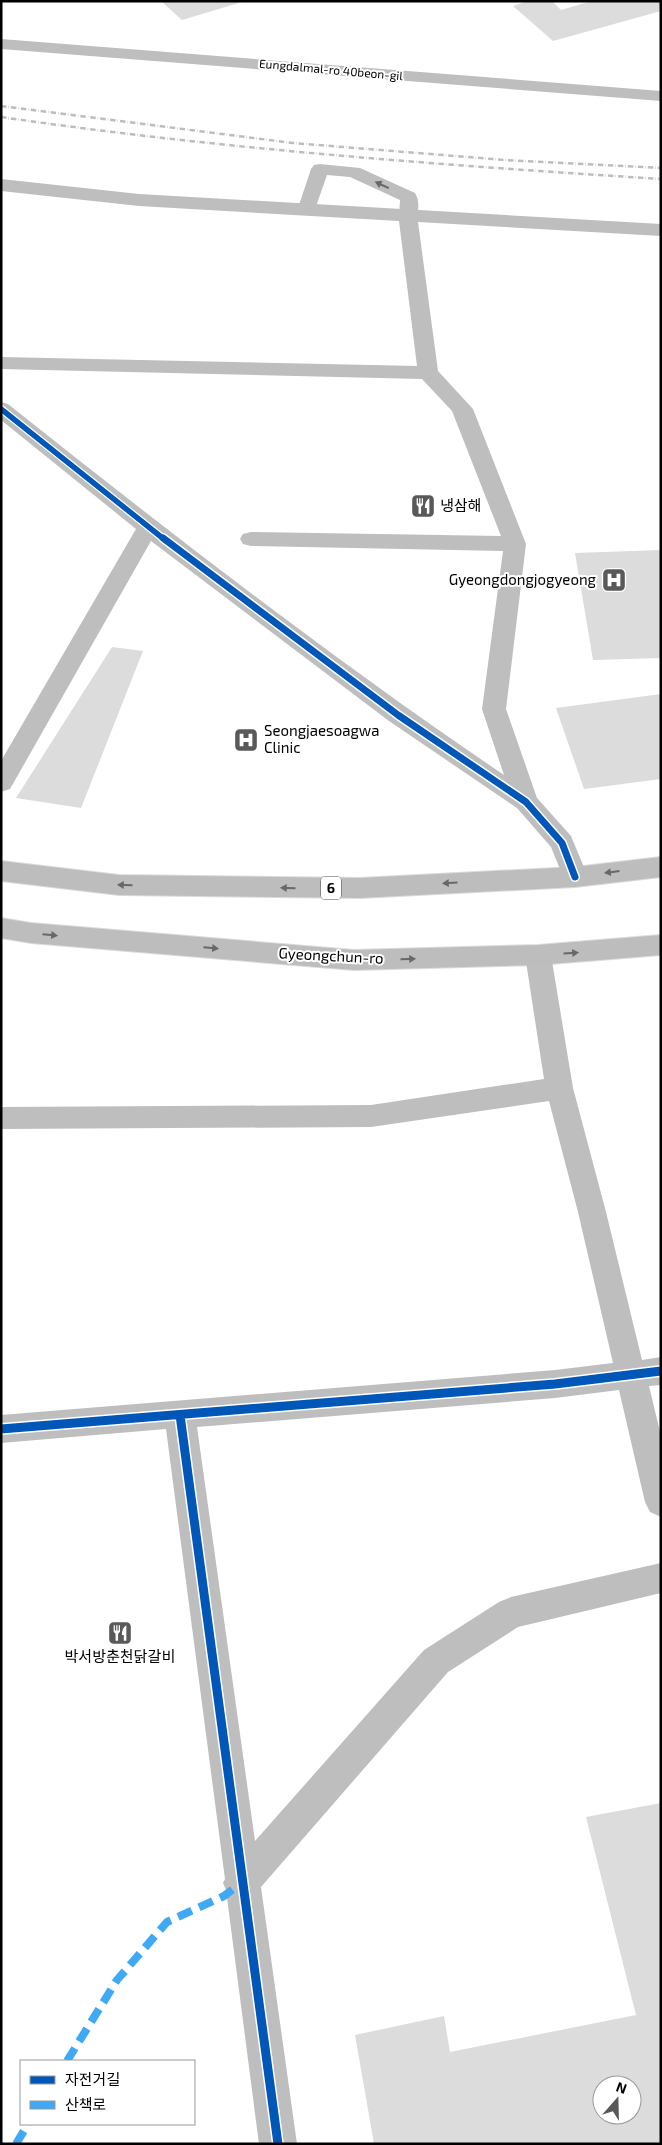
<svg xmlns="http://www.w3.org/2000/svg" width="662" height="2145" viewBox="0 0 662 2145" font-family="'Exo 2','Noto Sans KR',sans-serif">
<style>
.building{fill:#dcdcdc;fill-rule:evenodd}
.lines{fill:none;stroke-linecap:round;stroke-linejoin:round}
.primary-casing{stroke:#dbdbdb;stroke-width:2}
.lane{fill:#bebebe;fill-rule:evenodd}
.street{fill:#bebebe;fill-rule:evenodd}
.primary{fill:#bdbdbd;fill-rule:evenodd}
.rail{stroke:#bdbdbd;stroke-width:2.5;stroke-dasharray:5.5 2 0.5 2;stroke-linecap:butt}
.quiet{stroke:#3fa9f5;stroke-width:8;stroke-dasharray:15 8;stroke-linecap:butt}
.cycleway-far2-casing{stroke:#fff;stroke-width:8}
.cycleway-far1-casing{stroke:#fff;stroke-width:10}
.cycleway-casing{stroke:#fff;stroke-width:12}
.cycleway-far2{stroke:#0057b8;stroke-width:5.5}
.cycleway-far1{stroke:#0057b8;stroke-width:7}
.cycleway{stroke:#0057b8;stroke-width:9}
.oneway{fill:#686868}
.labels{text-anchor:middle;stroke-width:4;stroke-linejoin:round;paint-order:stroke}
.far-street-label{font-size:12px;fill:#000;stroke:#fff}
.shield{fill:#fff;stroke:#4c4c4c;stroke-width:1}
.shield-label{font-size:14px;font-weight:bold;fill:#000}
.poi-label{font-size:15px;fill:#000;stroke:#fff;text-anchor:start}
.street-label{font-size:15px;fill:#000;stroke:#fff}
</style>
<rect width="100%" height="100%" fill="#fff"/>
<path class="building" d="M 161,1 L 242,1 L 242,2 L 182,20 Z
M 528,1 L 552,1 L 561,10 L 592,1 L 661,1 L 661,11 L 553,41 L 513,6 Z
M 661,550 L 661,658 L 593,660 L 575,553 Z
M 112,647 L 143,651 L 81,808 L 16,798 Z
M 661,694 L 661,779 L 584,789 L 556,708 Z
M 661,1803 L 661,2144 L 374,2144 L 355,2035 L 444,2016 L 450,2052 L 636,2015 L 586,1817 ZM 602,2085 L 632,2085 L 632,2115 L 602,2115 Z"/>
<g class="lines">
<defs>
<path id="primary" d="M 661,857 L 661,877 L 575,887 L 360,898 L 119,895 L 1,881 L 1,861 L 119,875 L 360,878 L 575,867 Z
M 1,918 L 31,923 L 354,950 L 538,945 L 661,935 L 661,955 L 538,965 L 354,970 L 31,943 L 1,938 Z"/>
</defs>
<use href="#primary" class="primary-casing"/>
<path class="lane" d="M 320,164 L 360,168 L 415,193 C 420,200 419,214 415,221 L 401,221 L 399,217 L 400,200 L 350,177 L 327,175 L 313,215 L 299,215 L 297,211 L 311,169 L 314,165 Z"/>
<path class="street" d="M 1,39 L 661,91 L 661,101 L 1,49 Z
M 1,179 L 139,194 L 661,224 L 661,236 L 418,222 L 438,371 L 473,409 L 526,544 L 506,709 L 537,798 L 571,836 L 588,877 L 584,884 L 575,887 L 566,884 L 551,847 L 517,808 L 389,721 L 151,541 L 10,789 L 1,792 L 1,761 L 136,529 L 1,420 L 1,402 L 8,404 C 170,533 333,659 504,775 L 482,709 L 503,551 L 251,546 L 243,544 L 240,539 L 243,534 L 251,532 L 501,536 L 452,411 L 422,379 L 1,369 L 1,357 L 417,366 L 399,221 L 139,206 L 1,191 Z
M 538,945 L 547,948 L 551,955 L 573,1088 L 606,1212 L 642,1360 L 661,1357 L 661,1385 L 649,1386 L 661,1436 L 661,1517 L 650,1512 L 645,1502 L 619,1390 L 555,1398 L 197,1427 L 255,1841 L 424,1650 L 499,1602 L 511,1597 L 661,1563 L 661,1593 L 518,1627 L 448,1672 L 261,1887 L 297,2144 L 259,2144 L 226,1890 L 223,1883 L 225,1879 L 166,1429 L 1,1443 L 1,1415 L 555,1370 L 613,1363 L 578,1212 L 549,1101 L 371,1127 L 1,1129 L 1,1107 L 371,1105 L 544,1079 L 525,955 L 529,948 Z"/>
<use href="#primary" class="primary"/>
<path class="rail" d="M 1,106 L 293,143 L 505,160 L 661,168
M 1,117 C 220,149 440,165 661,179"/>
<path class="quiet" d="M 67,2061 L 117,1980 L 167,1922 L 224,1896 L 241,1883
M 16,2144 L 28,2124"/>
<defs>
<path id="cycleway-far2" d="M 1,409 L 165,540"/>
<path id="cycleway-far1" d="M 163,538 L 398,715 L 526,802 L 562,843 L 575,877"/>
<path id="cycleway" d="M 180,1415 L 278,2144
M 1,1429 L 555,1384 L 661,1371"/>
</defs>
<use href="#cycleway-far2" class="cycleway-far2-casing"/>
<use href="#cycleway-far1" class="cycleway-far1-casing"/>
<use href="#cycleway" class="cycleway-casing"/>
<use href="#cycleway-far2" class="cycleway-far2"/>
<use href="#cycleway-far1" class="cycleway-far1"/>
<use href="#cycleway" class="cycleway"/>
</g>
<defs><path id="oneway-solid" d="M-6-.8H1V-3.2L6.5 0L1 3.2V.8H-6Z" transform="scale(1.25)"/></defs>
<g class="oneway">
<use href="#oneway-solid" transform="translate(382 185) rotate(-155)"/>
<use href="#oneway-solid" transform="translate(612 872) rotate(173)"/>
<use href="#oneway-solid" transform="translate(450 883) rotate(177)"/>
<use href="#oneway-solid" transform="translate(125 885) rotate(-178)"/>
<use href="#oneway-solid" transform="translate(288 888) rotate(-179)"/>
<use href="#oneway-solid" transform="translate(50 935) rotate(5)"/>
<use href="#oneway-solid" transform="translate(211 948) rotate(5)"/>
<use href="#oneway-solid" transform="translate(571 953) rotate(-4)"/>
<use href="#oneway-solid" transform="translate(408 959) rotate(-2)"/>
</g>
<defs>
<symbol id="restaurant-square" viewBox="-11 -11 22 22"><rect x="-9" y="-9" width="18" height="18" rx="4" fill="#595959" stroke="#fff"/><path d="M-5-6h1v4h1v-4h1v4h1v-4h1v5L-1.5 .5V6h-2V.5L-5-1ZM5-6V6H3V1.5H1.5Q1.5-4 5-6Z" fill="#fff"/></symbol>
<symbol id="hospital-square" viewBox="-11 -11 22 22"><rect x="-9" y="-9" width="18" height="18" rx="4" fill="#595959" stroke="#fff"/><path d="M-5-5h3v3.5h4V-5h3V5h-3V1.5h-4V5h-3Z" fill="#fff"/></symbol>
</defs>
<g fill-rule="evenodd">
<use href="#restaurant-square" x="409" y="492" width="28" height="28"/>
<use href="#hospital-square" x="600" y="566" width="28" height="28"/>
<use href="#hospital-square" x="232" y="726" width="28" height="28"/>
<use href="#restaurant-square" x="106" y="1619" width="28" height="28"/>
</g>
<g class="labels">
<g class="far-street-label">
<text transform="translate(331 70) rotate(5)" y="4">Eungdalmal-ro 40beon-gil</text>
</g>
<rect class="shield" x="321" y="876.5" width="20" height="23" rx="4"/>
<g class="shield-label">
<text x="331" y="893">6</text>
</g>
<g class="poi-label">
<text x="440" y="511">냉삼해</text>
<text x="596" y="585" text-anchor="end">Gyeongdongjogyeong</text>
<text x="264" y="736">Seongjaesoagwa<tspan x="264" dy="17">Clinic</tspan></text>
<text x="120" y="1662" text-anchor="middle">박서방춘천닭갈비</text>
</g>
<g class="street-label">
<text transform="translate(331 956) rotate(3)" y="5">Gyeongchun-ro</text>
</g>
</g>
<rect width="662" height="2145" fill="none" stroke="#000000" stroke-width="5"/>
<rect x="20" y="2060" width="175" height="65" fill="#ffffff" stroke="#999999"/>
<rect x="30" y="2076" width="25" height="8" fill="#0057b8" stroke="#999999"/>
<text x="65" y="2085" font-size="15" fill="#000000">자전거길</text>
<rect x="30" y="2101" width="25" height="8" fill="#3fa9f5" stroke="#999999"/>
<text x="65" y="2110" font-size="15" fill="#000000">산책로</text>
<g transform="translate(617 2100) rotate(20)"><circle r="24" fill="#ffffff" stroke="#999999"/>
<path d="M0-4L9 19L0 12L-9 19Z" fill="#595959"/>
<text y="-8" font-size="14" font-weight="bold" text-anchor="middle" fill="#000000">N</text>
</g>
</svg>
